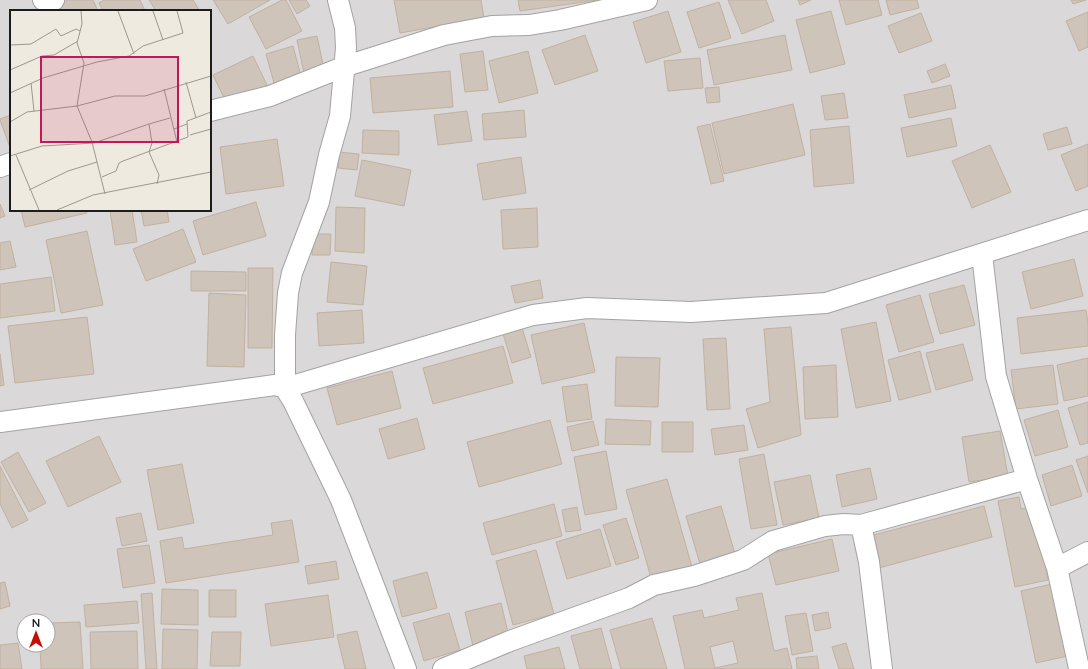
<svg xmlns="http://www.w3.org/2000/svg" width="1088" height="669" viewBox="0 0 1088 669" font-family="Lato,sans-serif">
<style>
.residential{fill:#dad8d8;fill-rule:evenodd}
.building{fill:#cec4b9;stroke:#c1b1a1;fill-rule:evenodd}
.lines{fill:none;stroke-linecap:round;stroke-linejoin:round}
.minor-casing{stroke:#a3a3a3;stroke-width:22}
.minor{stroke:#fff;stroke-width:20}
.inset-road{fill:none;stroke:#9a9892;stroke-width:1}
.view{fill:#c2185b;fill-opacity:0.15;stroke:#c2185b;stroke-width:2}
.inset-edge{fill:none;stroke:#1c1c1c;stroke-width:2}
</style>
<rect width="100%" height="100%" fill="#eeeae0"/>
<path class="residential" d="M 0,0 L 1088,0 L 1088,669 L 0,669 ZM 11,11 L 210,11 L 210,210 L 11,210 ZM 24,621 L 48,621 L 48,645 L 24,645 Z"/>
<path class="building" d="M 68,0 L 93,0 L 98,11 L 57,11 L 55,6 Z
M 104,0 L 140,0 L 145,11 L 103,11 L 99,3 Z
M 149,0 L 193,0 L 200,11 L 156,11 Z
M 213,0 L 270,0 L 228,24 Z
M 282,0 L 286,0 L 302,31 L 266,49 L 249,17 Z
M 289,0 L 306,0 L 310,6 L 297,14 Z
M 394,0 L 481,0 L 484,18 L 400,33 Z
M 518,0 L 598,0 L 520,11 Z
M 728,0 L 766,0 L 774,21 L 742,34 Z
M 798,0 L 811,0 L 800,5 Z
M 839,0 L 878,0 L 882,15 L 846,25 Z
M 886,0 L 917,0 L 919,8 L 890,15 Z
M 1071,0 L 1086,0 L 1073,4 Z
M 719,2 L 731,38 L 699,48 L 687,12 Z
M 668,11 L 681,52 L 646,63 L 633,22 Z
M 831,11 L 845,64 L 810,73 L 796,20 Z
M 1088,12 L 1088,47 L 1079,51 L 1066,21 Z
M 921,13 L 932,41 L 899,53 L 888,26 Z
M 585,35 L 598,71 L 555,85 L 542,50 Z
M 785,35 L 792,70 L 714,85 L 707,50 Z
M 317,36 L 325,74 L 305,78 L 297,40 Z
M 293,46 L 301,76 L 274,83 L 266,54 Z
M 483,51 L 488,90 L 465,92 L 460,54 Z
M 528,51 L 538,93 L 499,103 L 489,61 Z
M 253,56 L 267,85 L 227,104 L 213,75 Z
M 700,58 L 703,88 L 668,91 L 664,61 Z
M 945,64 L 950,76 L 932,83 L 927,71 Z
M 450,71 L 453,107 L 373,113 L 370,78 Z
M 951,85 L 956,108 L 909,118 L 904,95 Z
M 719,87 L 720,102 L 707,103 L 705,88 Z
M 844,93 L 848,118 L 825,120 L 821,96 Z
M 793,104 L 805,155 L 724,174 L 712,123 Z
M 524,110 L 526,137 L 484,140 L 482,114 Z
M 467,111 L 472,141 L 438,145 L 434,115 Z
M 11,115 L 11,150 L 0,120 L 0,119 Z
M 951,118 L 957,146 L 907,157 L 901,128 Z
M 710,124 L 724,181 L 711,184 L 697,127 Z
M 849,126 L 854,183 L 814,187 L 810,130 Z
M 1067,127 L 1072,144 L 1048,150 L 1043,134 Z
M 363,130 L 399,131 L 399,155 L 362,153 Z
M 277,139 L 284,186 L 226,194 L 220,147 Z
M 1088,144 L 1088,186 L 1076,191 L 1061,155 Z
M 990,145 L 1011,192 L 972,208 L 952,161 Z
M 339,152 L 359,154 L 357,170 L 338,168 Z
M 521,157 L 526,193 L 483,200 L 477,164 Z
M 362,160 L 411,170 L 404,206 L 355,196 Z
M 256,202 L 266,236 L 203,255 L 193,221 Z
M 0,204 L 5,216 L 0,218 Z
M 336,207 L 365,208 L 364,253 L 335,251 Z
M 537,208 L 538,247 L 503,249 L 501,210 Z
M 21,210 L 86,210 L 87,213 L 25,227 Z
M 110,210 L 132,210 L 137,242 L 115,245 Z
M 141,210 L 167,210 L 169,222 L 144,226 Z
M 183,229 L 196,262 L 146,281 L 133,249 Z
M 87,231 L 103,305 L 61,313 L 46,240 Z
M 313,234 L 331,234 L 330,255 L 312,255 Z
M 10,241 L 16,267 L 0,270 L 0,243 Z
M 1074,259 L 1083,296 L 1031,309 L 1022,272 Z
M 331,262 L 367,266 L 363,305 L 327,302 Z
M 248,268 L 273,268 L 272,348 L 248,348 Z
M 191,271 L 246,272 L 246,291 L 191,291 Z
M 51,277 L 55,311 L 0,318 L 0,284 Z
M 540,280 L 543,298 L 515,303 L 511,286 Z
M 964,285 L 975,325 L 940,334 L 929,294 Z
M 209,293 L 246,295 L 244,367 L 207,366 Z
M 920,295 L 934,342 L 899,352 L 886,305 Z
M 362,310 L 364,343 L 319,346 L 317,313 Z
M 1086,310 L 1088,323 L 1088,346 L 1021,354 L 1017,318 Z
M 87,317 L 94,374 L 15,383 L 8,326 Z
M 876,322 L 891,401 L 856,408 L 841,329 Z
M 584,323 L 595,372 L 542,384 L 531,335 Z
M 791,327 L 801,435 L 758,448 L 746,409 L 770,402 L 764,329 Z
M 522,328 L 531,357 L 512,363 L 503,334 Z
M 726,338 L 730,409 L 707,410 L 703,339 Z
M 963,344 L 973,380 L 936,390 L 926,353 Z
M 503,346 L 513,383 L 433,404 L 423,368 Z
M 920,351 L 931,392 L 899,400 L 888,360 Z
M 0,354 L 4,385 L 0,386 Z
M 616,357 L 660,358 L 658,407 L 615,406 Z
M 1088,358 L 1088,396 L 1064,401 L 1057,365 Z
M 836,365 L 838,417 L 805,419 L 803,367 Z
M 1053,365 L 1058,404 L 1016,409 L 1011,370 Z
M 392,371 L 401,408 L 337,425 L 327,388 Z
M 587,384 L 592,419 L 567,422 L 562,387 Z
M 1088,402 L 1088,443 L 1080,445 L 1068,408 Z
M 1058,410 L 1068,447 L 1035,456 L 1024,420 Z
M 417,418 L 425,449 L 388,459 L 379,429 Z
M 606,419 L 651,421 L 650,445 L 605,444 Z
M 550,420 L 562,464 L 479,487 L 467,442 Z
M 593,421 L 599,445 L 572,451 L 567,427 Z
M 662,422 L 693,422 L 693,452 L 662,452 Z
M 744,425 L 748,450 L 715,455 L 711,429 Z
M 1000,431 L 1008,476 L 969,482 L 962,437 Z
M 99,436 L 121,482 L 68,507 L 46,461 Z
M 606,451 L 617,509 L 585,515 L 574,457 Z
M 18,452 L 46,503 L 29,512 L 1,462 Z
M 764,454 L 777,525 L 751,529 L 739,459 Z
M 1088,456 L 1088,493 L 1076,460 Z
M 182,464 L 194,523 L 158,530 L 147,470 Z
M 1072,465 L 1082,496 L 1051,506 L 1042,475 Z
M 0,466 L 28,520 L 12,528 L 0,504 Z
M 870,468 L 877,499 L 842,507 L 836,475 Z
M 810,475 L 819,518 L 783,525 L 774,482 Z
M 667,479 L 692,567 L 651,578 L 626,490 Z
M 1019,497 L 1021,509 L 1034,506 L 1048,580 L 1015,587 L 998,501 Z
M 554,504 L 562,536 L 492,555 L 483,523 Z
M 721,506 L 735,554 L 700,564 L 686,516 Z
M 984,506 L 992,537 L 879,568 L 870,536 Z
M 577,507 L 581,530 L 566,532 L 562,510 Z
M 141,513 L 147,541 L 122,546 L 116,518 Z
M 626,518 L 639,558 L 616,565 L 603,525 Z
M 292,520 L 299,562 L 166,583 L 160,541 L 182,537 L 184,549 L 273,535 L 271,523 Z
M 600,529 L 611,566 L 567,579 L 556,542 Z
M 832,539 L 839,571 L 776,585 L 768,554 Z
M 149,545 L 155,583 L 123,588 L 117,549 Z
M 536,550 L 554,614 L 513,625 L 496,561 Z
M 336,561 L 339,579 L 308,584 L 305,566 Z
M 427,572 L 437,608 L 402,617 L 393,581 Z
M 5,582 L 10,606 L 0,609 L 0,583 Z
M 1052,584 L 1068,656 L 1036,663 L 1021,591 Z
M 162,589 L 198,590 L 198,625 L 161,624 Z
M 209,590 L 236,590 L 236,617 L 209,617 Z
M 152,593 L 157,669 L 146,669 L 141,594 Z
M 762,593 L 774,651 L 787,648 L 792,669 L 685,669 L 673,616 L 702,610 L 704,618 L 739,610 L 736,598 ZM 733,641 L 738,663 L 715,668 L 710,647 Z
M 328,595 L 334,637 L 271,646 L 265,604 Z
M 137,601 L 139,623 L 86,627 L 84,605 Z
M 501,603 L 509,637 L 473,646 L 465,612 Z
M 828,612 L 831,628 L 815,631 L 812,615 Z
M 449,613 L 460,650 L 424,661 L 413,623 Z
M 806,613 L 813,651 L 792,655 L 785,616 Z
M 652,618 L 667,669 L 621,669 L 610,630 Z
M 80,622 L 83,669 L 41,669 L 40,645 L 48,645 L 48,623 Z
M 601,628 L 612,669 L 580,669 L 571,636 Z
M 163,629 L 198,630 L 197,669 L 162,669 Z
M 137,631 L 138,669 L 91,669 L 90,632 Z
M 357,631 L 366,669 L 345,669 L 337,635 Z
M 212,632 L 241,632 L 240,666 L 210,666 Z
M 18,643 L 22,669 L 0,669 L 0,645 Z
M 846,643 L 854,669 L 839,669 L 832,647 Z
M 559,647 L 565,669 L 527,669 L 524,656 Z
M 817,656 L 819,669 L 797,669 L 796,658 Z"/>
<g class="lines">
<defs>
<path id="minor" d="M 43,0 L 50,2 L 54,0
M 338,0 L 345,28 L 346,48 L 340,116 L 329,155 L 319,202 L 292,273 L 288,293 L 285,335 L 285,388 L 293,401 L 341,500 L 406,669
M 210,111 L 270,96 L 343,67 L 444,35 L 492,26 L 529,25 L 560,20 L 647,0
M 0,167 L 11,163
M 982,254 L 996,376 L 1027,479 L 1057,568 L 1079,668
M 0,422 L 275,385 L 285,388 L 533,315 L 587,308 L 691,312 L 826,303 L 1088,220
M 861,525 L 1027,479
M 1057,568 L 1088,552
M 443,669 L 510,641 L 629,598 L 654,585 L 694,576 L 743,560 L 773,541 L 825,526 L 844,524 L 861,525 L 869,562 L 882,669"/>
</defs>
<use href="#minor" class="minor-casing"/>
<use href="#minor" class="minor"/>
</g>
<g transform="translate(10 10)">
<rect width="201" height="201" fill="#eeeae0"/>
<path class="inset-road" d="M 71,1 L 72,14 L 67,33 L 74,53 L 67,96 L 82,132 L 95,184M 108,1 L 124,44M 143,1 L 153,30M 0,35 L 21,34 L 46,19 L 51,26 L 66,19 L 70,21M 0,60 L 32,46 L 44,45 L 68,31M 176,72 L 186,108M 21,73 L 24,101M 154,79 L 167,132M 0,83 L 33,68 L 87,52 L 119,46 L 133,36 L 173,23 L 167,1M 0,112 L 17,102 L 67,96 L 105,86 L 135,86 L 201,66M 139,114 L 160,108M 164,119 L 177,114M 180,125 L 201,119M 6,145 L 29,200M 0,146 L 32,136 L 84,133 L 139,114 L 142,133 L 139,142 L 149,165 L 147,174M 92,167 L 106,161 L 109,153 L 113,151 L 178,127 L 177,111 L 201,102M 19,180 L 58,161 L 87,152M 47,200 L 83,185 L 201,162"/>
<path class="view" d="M 31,47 L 168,47 L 168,132 L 31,132 Z"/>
<rect width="201" height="201" class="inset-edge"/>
</g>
<g transform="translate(36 633)"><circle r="19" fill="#ffffff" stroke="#a4a4a4"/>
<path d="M0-3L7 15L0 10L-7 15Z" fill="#c70e00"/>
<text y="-6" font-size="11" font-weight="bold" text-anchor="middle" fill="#1c1c1c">N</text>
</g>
</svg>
